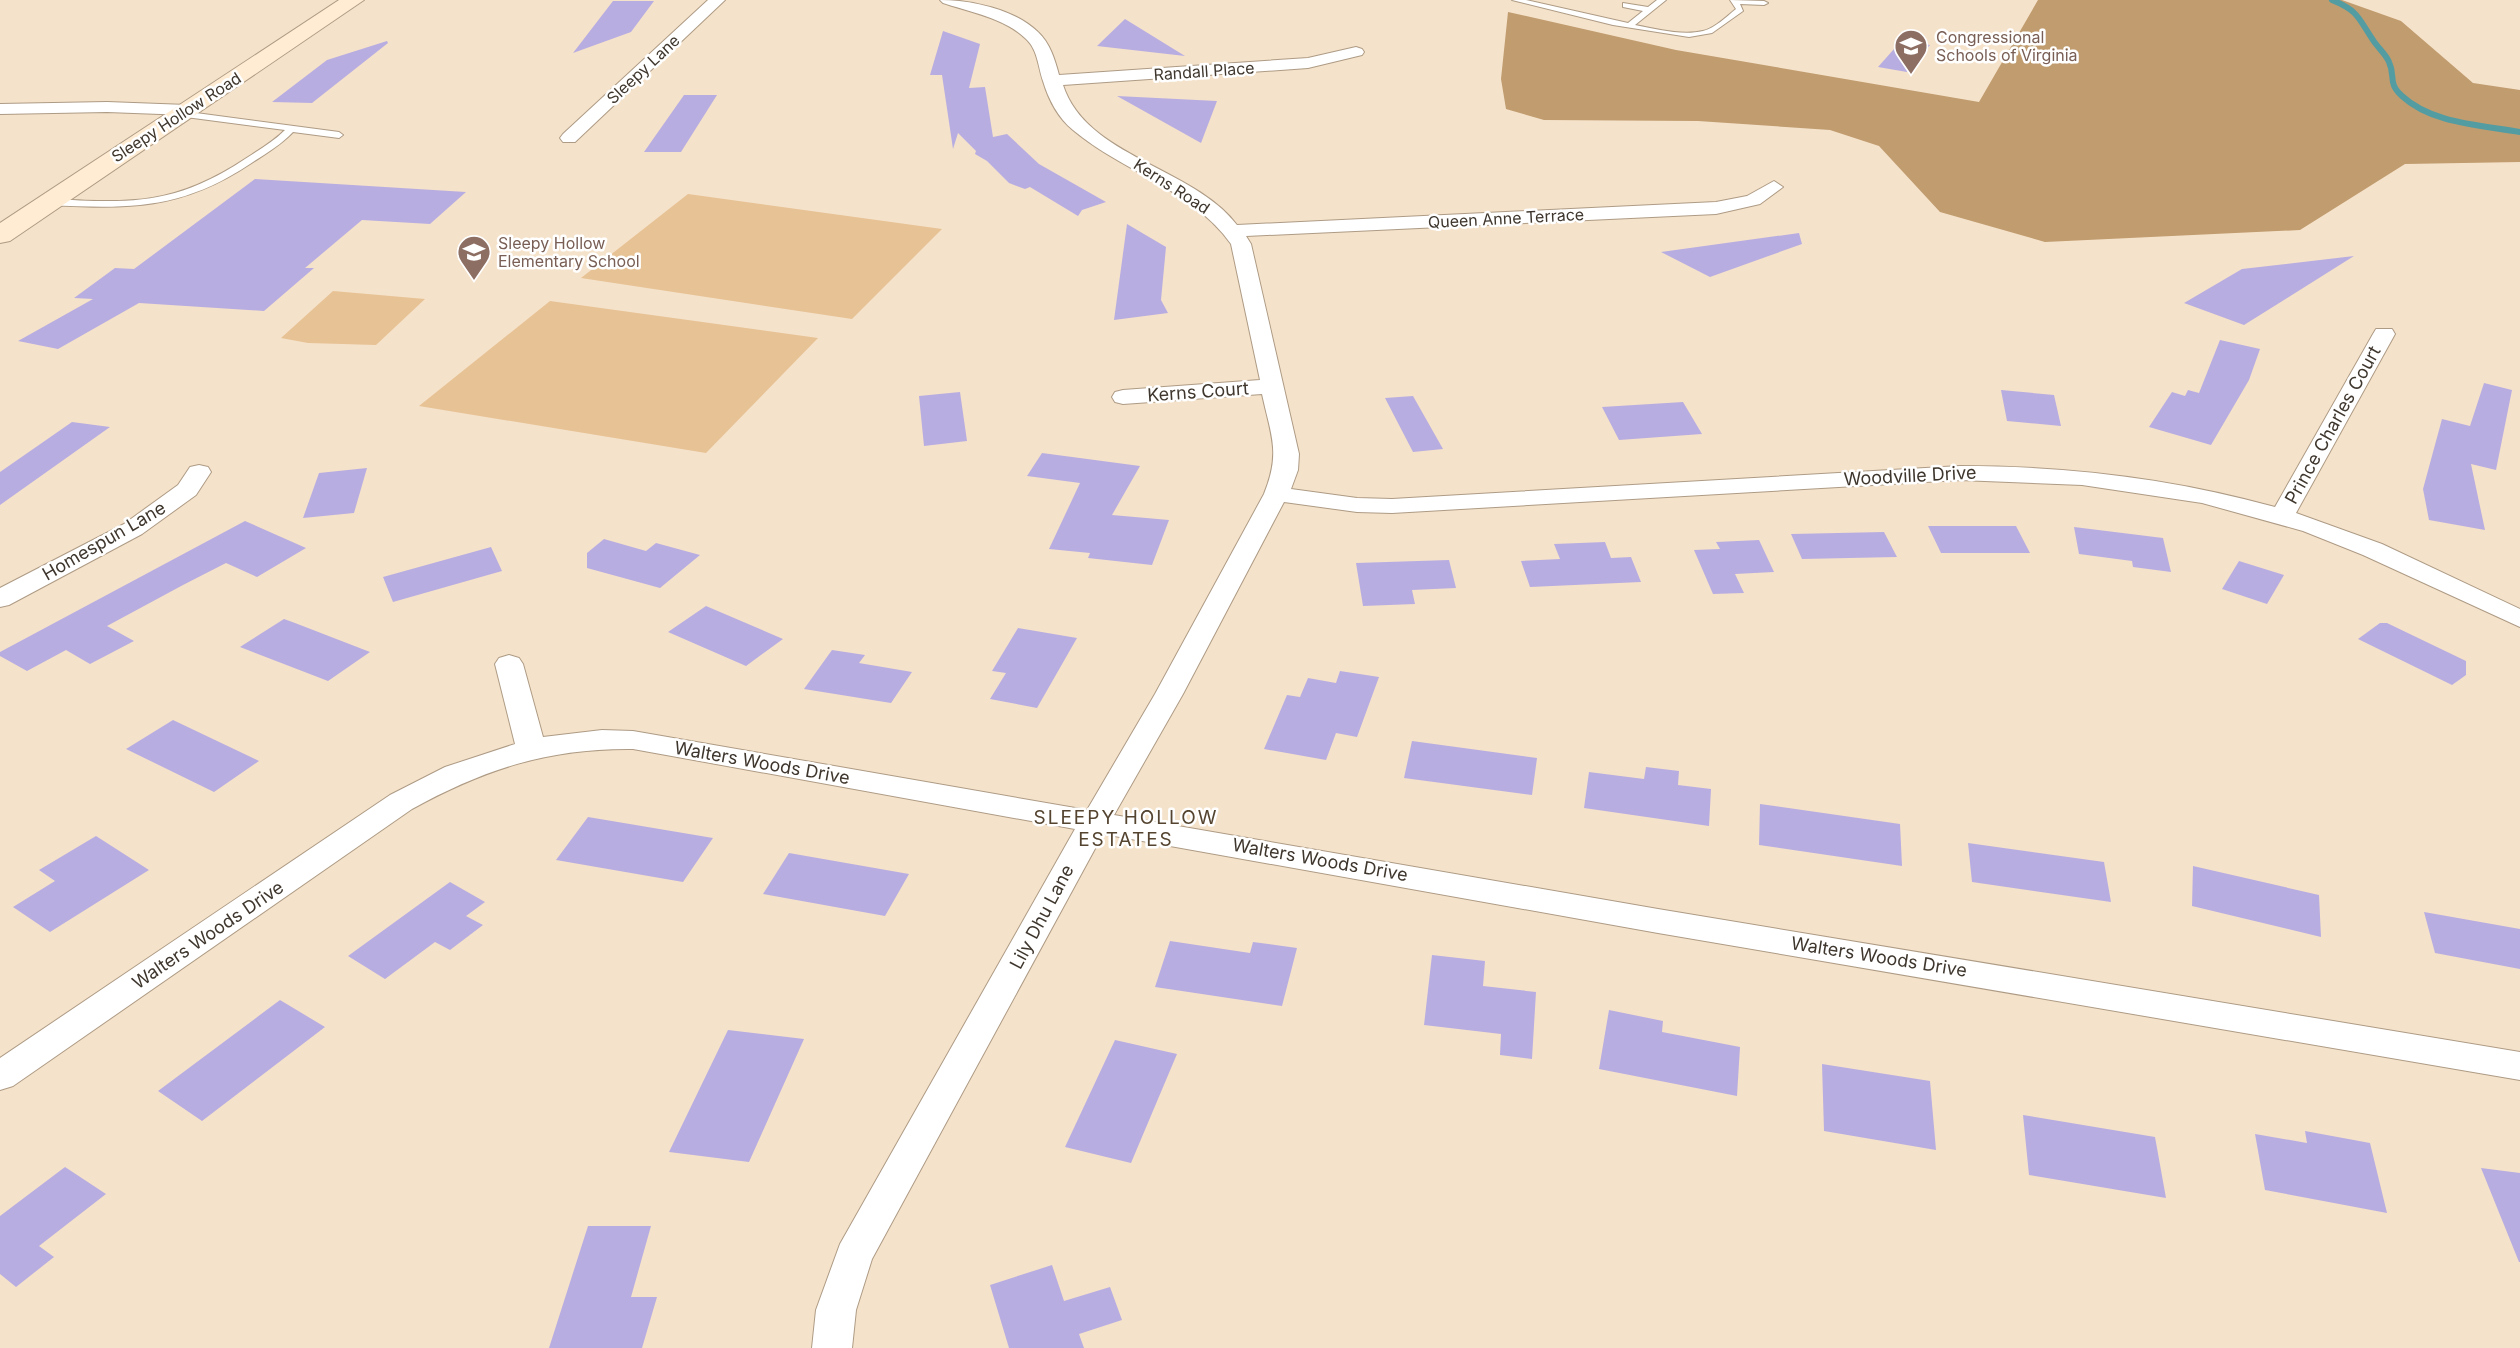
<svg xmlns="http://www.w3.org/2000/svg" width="2520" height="1348" viewBox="0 0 2520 1348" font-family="Inter,sans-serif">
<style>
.green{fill:#e7c295}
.forest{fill:#c09c6f}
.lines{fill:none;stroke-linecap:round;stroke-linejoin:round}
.stream{stroke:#539ca1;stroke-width:6}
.building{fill:#b8ade1}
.lane-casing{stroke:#ae9b85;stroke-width:2}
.street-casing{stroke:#ae9b85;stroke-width:2}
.secondary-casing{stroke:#ae9b85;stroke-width:2}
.lane{fill:#fff;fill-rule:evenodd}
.street{fill:#fff;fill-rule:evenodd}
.secondary{fill:#ffecd3;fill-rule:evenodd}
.labels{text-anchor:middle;stroke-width:5;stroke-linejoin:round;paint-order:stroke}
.far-education-label{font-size:16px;fill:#785e54;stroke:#fff;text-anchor:start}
.far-street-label{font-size:16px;fill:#3f372e;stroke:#fff}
.street-label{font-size:18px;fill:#3f372e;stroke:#fff}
.neighbourhood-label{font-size:19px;letter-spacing:2px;fill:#544430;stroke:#fff}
</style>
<rect width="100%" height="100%" fill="#f5e2ca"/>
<path class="green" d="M 688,194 L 942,229 L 852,319 L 581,278 Z
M 333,291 L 425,299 L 376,345 L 308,343 L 281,338 Z
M 550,301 L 818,338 L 706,453 L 419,406 Z"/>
<path class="forest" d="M 2038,0 L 2342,0 L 2401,21 L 2473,83 L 2520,90 L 2520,162 L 2405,164 L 2300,230 L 2045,242 L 1940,212 L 1879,146 L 1830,130 L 1698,121 L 1544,120 L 1506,109 L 1501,79 L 1508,12 L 1676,50 L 1979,102 Z"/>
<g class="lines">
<path class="stream" d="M 2332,0 C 2359,11 2358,18 2373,40 C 2378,48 2386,54 2389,62 C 2396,77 2387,82 2402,96 C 2432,124 2482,125 2520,132"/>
</g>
<path class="building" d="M 613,1 L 654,1 L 631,32 L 573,53 Z
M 1125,19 L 1185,56 L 1097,46 Z
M 943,31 L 980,44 L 969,88 L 985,87 L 993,137 L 1007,134 L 1039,164 L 1106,202 L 1082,210 L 1078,216 L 1030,187 L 1025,189 L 1009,183 L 987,161 L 975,154 L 976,151 L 958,133 L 953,149 L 942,75 L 930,75 Z
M 1902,40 L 1930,45 L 1907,72 L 1878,67 Z
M 387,41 L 388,43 L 312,103 L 272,102 L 327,60 Z
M 684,95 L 717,95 L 681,152 L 644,152 Z
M 1117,96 L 1217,101 L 1201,143 Z
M 255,179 L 466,192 L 430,224 L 362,220 L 305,268 L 314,268 L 264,311 L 139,303 L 58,349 L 18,341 L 93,299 L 74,298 L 115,268 L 134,269 Z
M 1127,224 L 1166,247 L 1161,300 L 1168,313 L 1114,320 Z
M 1799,233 L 1802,244 L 1710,277 L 1661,252 Z
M 2354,256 L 2244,325 L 2184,303 L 2242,269 Z
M 2220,340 L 2260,349 L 2249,380 L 2211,445 L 2149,427 L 2172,392 L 2185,396 L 2188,390 L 2199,393 Z
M 2484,383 L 2512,390 L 2496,470 L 2471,464 L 2485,530 L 2429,520 L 2423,489 L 2442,419 L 2470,426 Z
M 2001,390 L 2054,395 L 2061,426 L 2007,421 Z
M 960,392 L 967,441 L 924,446 L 919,396 Z
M 1413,396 L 1443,449 L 1413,452 L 1385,398 Z
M 1683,402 L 1702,434 L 1619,440 L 1602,407 Z
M 72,422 L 110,427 L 0,505 L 0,472 Z
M 1042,453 L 1140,466 L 1112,515 L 1169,520 L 1152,565 L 1088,558 L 1090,553 L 1049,549 L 1080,483 L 1027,476 Z
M 367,468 L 354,513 L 303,518 L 319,473 Z
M 245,521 L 306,548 L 257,577 L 226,563 L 183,585 L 107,626 L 134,641 L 90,664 L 66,650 L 27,671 L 0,656 L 0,652 Z
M 1928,526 L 2016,526 L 2030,553 L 1941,553 Z
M 2074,527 L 2163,538 L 2171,572 L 2133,567 L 2132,561 L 2079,554 Z
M 1884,532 L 1897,557 L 1802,559 L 1791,534 Z
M 604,539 L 646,551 L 656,543 L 700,555 L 660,588 L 587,568 L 587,553 Z
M 1759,540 L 1774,572 L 1735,574 L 1744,593 L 1713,594 L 1694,550 L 1720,549 L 1716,542 Z
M 1605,542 L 1611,558 L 1631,557 L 1641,582 L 1530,587 L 1521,561 L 1560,559 L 1554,544 Z
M 491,547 L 502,571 L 393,602 L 383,577 Z
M 1449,560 L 1456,588 L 1412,590 L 1415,604 L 1363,606 L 1356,563 Z
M 2239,561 L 2284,575 L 2267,604 L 2222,589 Z
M 706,606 L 783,639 L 746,666 L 668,632 Z
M 284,619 L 295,623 L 370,652 L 328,681 L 240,647 Z
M 2380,623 L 2387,623 L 2466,661 L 2466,675 L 2452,685 L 2358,639 Z
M 1018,628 L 1077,638 L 1037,708 L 990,699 L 1006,673 L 992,671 Z
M 832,650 L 865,655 L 859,663 L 912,672 L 891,703 L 804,689 Z
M 1340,671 L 1379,677 L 1357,737 L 1336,733 L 1326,760 L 1264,749 L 1287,695 L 1300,697 L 1308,678 L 1336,683 Z
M 173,720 L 259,761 L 214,792 L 126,749 Z
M 1412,741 L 1537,758 L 1532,795 L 1404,778 Z
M 1646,767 L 1679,771 L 1678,785 L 1711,789 L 1709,826 L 1584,808 L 1589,772 L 1644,779 Z
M 1760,804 L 1900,824 L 1902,866 L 1759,845 Z
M 588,817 L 713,838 L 683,882 L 556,860 Z
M 96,836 L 149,870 L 50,932 L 13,907 L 55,881 L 39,870 Z
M 1968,843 L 2104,862 L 2111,902 L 1972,882 Z
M 789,853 L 909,874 L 885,916 L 763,894 Z
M 2193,866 L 2319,895 L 2321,937 L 2192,906 Z
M 450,882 L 485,902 L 466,916 L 483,925 L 450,950 L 435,942 L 385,979 L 348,956 Z
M 2424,912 L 2520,929 L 2520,969 L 2435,953 Z
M 1170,941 L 1250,953 L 1253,942 L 1297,948 L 1282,1006 L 1155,987 Z
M 1432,955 L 1485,961 L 1483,986 L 1536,992 L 1532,1059 L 1500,1055 L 1501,1034 L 1424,1025 Z
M 280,1000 L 325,1027 L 202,1121 L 158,1091 Z
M 1609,1010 L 1663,1021 L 1662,1032 L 1740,1047 L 1737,1096 L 1599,1069 Z
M 728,1030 L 804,1039 L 749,1162 L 669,1152 Z
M 1115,1040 L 1177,1054 L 1131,1163 L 1065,1147 Z
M 1822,1064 L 1930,1081 L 1936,1150 L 1824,1131 Z
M 2023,1115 L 2155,1137 L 2166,1198 L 2029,1175 Z
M 2305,1131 L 2370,1143 L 2387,1213 L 2265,1190 L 2255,1134 L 2307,1143 Z
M 65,1167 L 106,1194 L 39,1246 L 54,1257 L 16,1287 L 0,1274 L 0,1216 Z
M 2481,1168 L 2520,1173 L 2520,1262 L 2519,1262 Z
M 588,1226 L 651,1226 L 631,1297 L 657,1297 L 642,1348 L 549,1348 Z
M 1052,1265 L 1064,1301 L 1110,1287 L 1122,1320 L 1079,1334 L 1084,1348 L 1009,1348 L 990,1285 Z"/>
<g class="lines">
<defs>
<path id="lane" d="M 1512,0 L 1526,0 L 1628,23 L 1643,11 L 1623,7 L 1623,3 L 1648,7 L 1657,0 L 1666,0 L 1635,25 C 1656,29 1682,36 1703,31 C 1715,28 1726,17 1736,9 L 1730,0 L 1764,1 L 1768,3 L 1764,5 L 1740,4 L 1743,11 L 1712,33 L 1689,37 L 1613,25 Z
M 181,111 L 339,132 L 343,135 L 339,138 L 293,132 C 281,145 265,154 250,164 C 181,210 129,209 49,205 L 44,202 L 49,199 C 131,203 174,206 245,159 C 259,150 273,142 285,130 L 178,116 L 177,114 Z"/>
<path id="street" d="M 708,0 L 725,0 L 575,142 L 563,142 L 560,138 L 563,134 Z
M 940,0 C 972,0 1014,9 1038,32 C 1050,43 1055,60 1059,75 L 1308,58 L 1356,47 L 1362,49 L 1364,52 L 1362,55 L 1308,68 L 1063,85 C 1086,157 1193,167 1237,225 L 1716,202 L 1747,196 L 1774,181 L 1783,187 L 1760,204 L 1716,214 L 1246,236 L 1251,244 L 1299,454 L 1298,470 L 1291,489 L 1357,498 L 1392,499 L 1960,466 C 2067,466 2171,478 2275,507 L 2373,334 L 2376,329 L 2392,329 L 2395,334 L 2296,513 L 2382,544 L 2520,609 L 2520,627 L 2363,555 L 2303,531 L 2202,503 L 2082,485 L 1960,480 L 1392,513 L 1357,512 L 1284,502 L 1183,694 L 1114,815 L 1658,909 L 2520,1052 L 2520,1080 L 1658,933 L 1103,834 L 872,1259 L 856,1310 L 852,1348 L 812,1348 L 816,1310 L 840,1244 L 1075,829 L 633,749 C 549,748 485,769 412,809 L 13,1086 L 0,1090 L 0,1058 L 390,795 L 445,767 L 515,744 L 495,664 L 499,658 L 509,655 L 519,658 L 523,664 L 543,737 L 602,730 L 633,731 L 1087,810 L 1155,694 L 1264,494 C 1281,452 1271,436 1262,394 L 1123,404 L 1115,402 L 1112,397 L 1115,392 L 1123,390 L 1260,380 L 1231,244 C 1192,189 1123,172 1073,130 C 1058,118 1048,98 1043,81 C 1038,67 1038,49 1025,38 C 1004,18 970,12 943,3 Z
M 107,102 L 187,105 L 196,110 L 187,115 L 107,112 L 0,114 L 0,104 Z
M 199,465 L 208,467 L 211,472 L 196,495 L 142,534 L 9,605 L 0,607 L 0,588 L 124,524 L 178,485 L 190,467 Z"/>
<path id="secondary" d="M 339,0 L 364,0 L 10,241 L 0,243 L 0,223 Z"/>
</defs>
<use href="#lane" class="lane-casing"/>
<use href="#street" class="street-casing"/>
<use href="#secondary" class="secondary-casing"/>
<use href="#lane" class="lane"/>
<use href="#street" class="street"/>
<use href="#secondary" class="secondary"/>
</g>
<defs>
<symbol id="school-pin" viewBox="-11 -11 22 30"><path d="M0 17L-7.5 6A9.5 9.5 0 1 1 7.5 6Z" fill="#8d6e63" stroke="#fff"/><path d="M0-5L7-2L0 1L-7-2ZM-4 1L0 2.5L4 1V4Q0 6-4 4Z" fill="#fff"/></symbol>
</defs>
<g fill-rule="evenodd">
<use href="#school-pin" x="1892" y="27" width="38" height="52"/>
<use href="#school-pin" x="455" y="233" width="38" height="52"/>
</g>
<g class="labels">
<g class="far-education-label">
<text x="1936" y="43">Congressional<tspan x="1936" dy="18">Schools of Virginia</tspan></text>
<text x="498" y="249">Sleepy Hollow<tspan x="498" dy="18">Elementary School</tspan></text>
</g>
<g class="far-street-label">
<text transform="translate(643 69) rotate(-43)" y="6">Sleepy Lane</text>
<text transform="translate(1204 71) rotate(-4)" y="6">Randall Place</text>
<text transform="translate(176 117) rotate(-33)" y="6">Sleepy Hollow Road</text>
<text transform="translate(1172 186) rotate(33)" y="6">Kerns Road</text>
<text transform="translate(1506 218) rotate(-3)" y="6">Queen Anne Terrace</text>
</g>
<g class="street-label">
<text transform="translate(1198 392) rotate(-4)" y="6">Kerns Court</text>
<text transform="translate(2333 425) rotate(-61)" y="6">Prince Charles Court</text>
<text transform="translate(1910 476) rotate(-3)" y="6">Woodville Drive</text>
<text transform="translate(104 541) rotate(-30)" y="6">Homespun Lane</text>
<text transform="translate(762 763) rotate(10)" y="6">Walters Woods Drive</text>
<text transform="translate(1320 860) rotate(10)" y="6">Walters Woods Drive</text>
<text transform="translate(1042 917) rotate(-62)" y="6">Lily Dhu Lane</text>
<text transform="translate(208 935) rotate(-34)" y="6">Walters Woods Drive</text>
<text transform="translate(1879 957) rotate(9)" y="6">Walters Woods Drive</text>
</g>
<g class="neighbourhood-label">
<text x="1126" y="824">SLEEPY HOLLOW<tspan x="1126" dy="22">ESTATES</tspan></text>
</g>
</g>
</svg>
